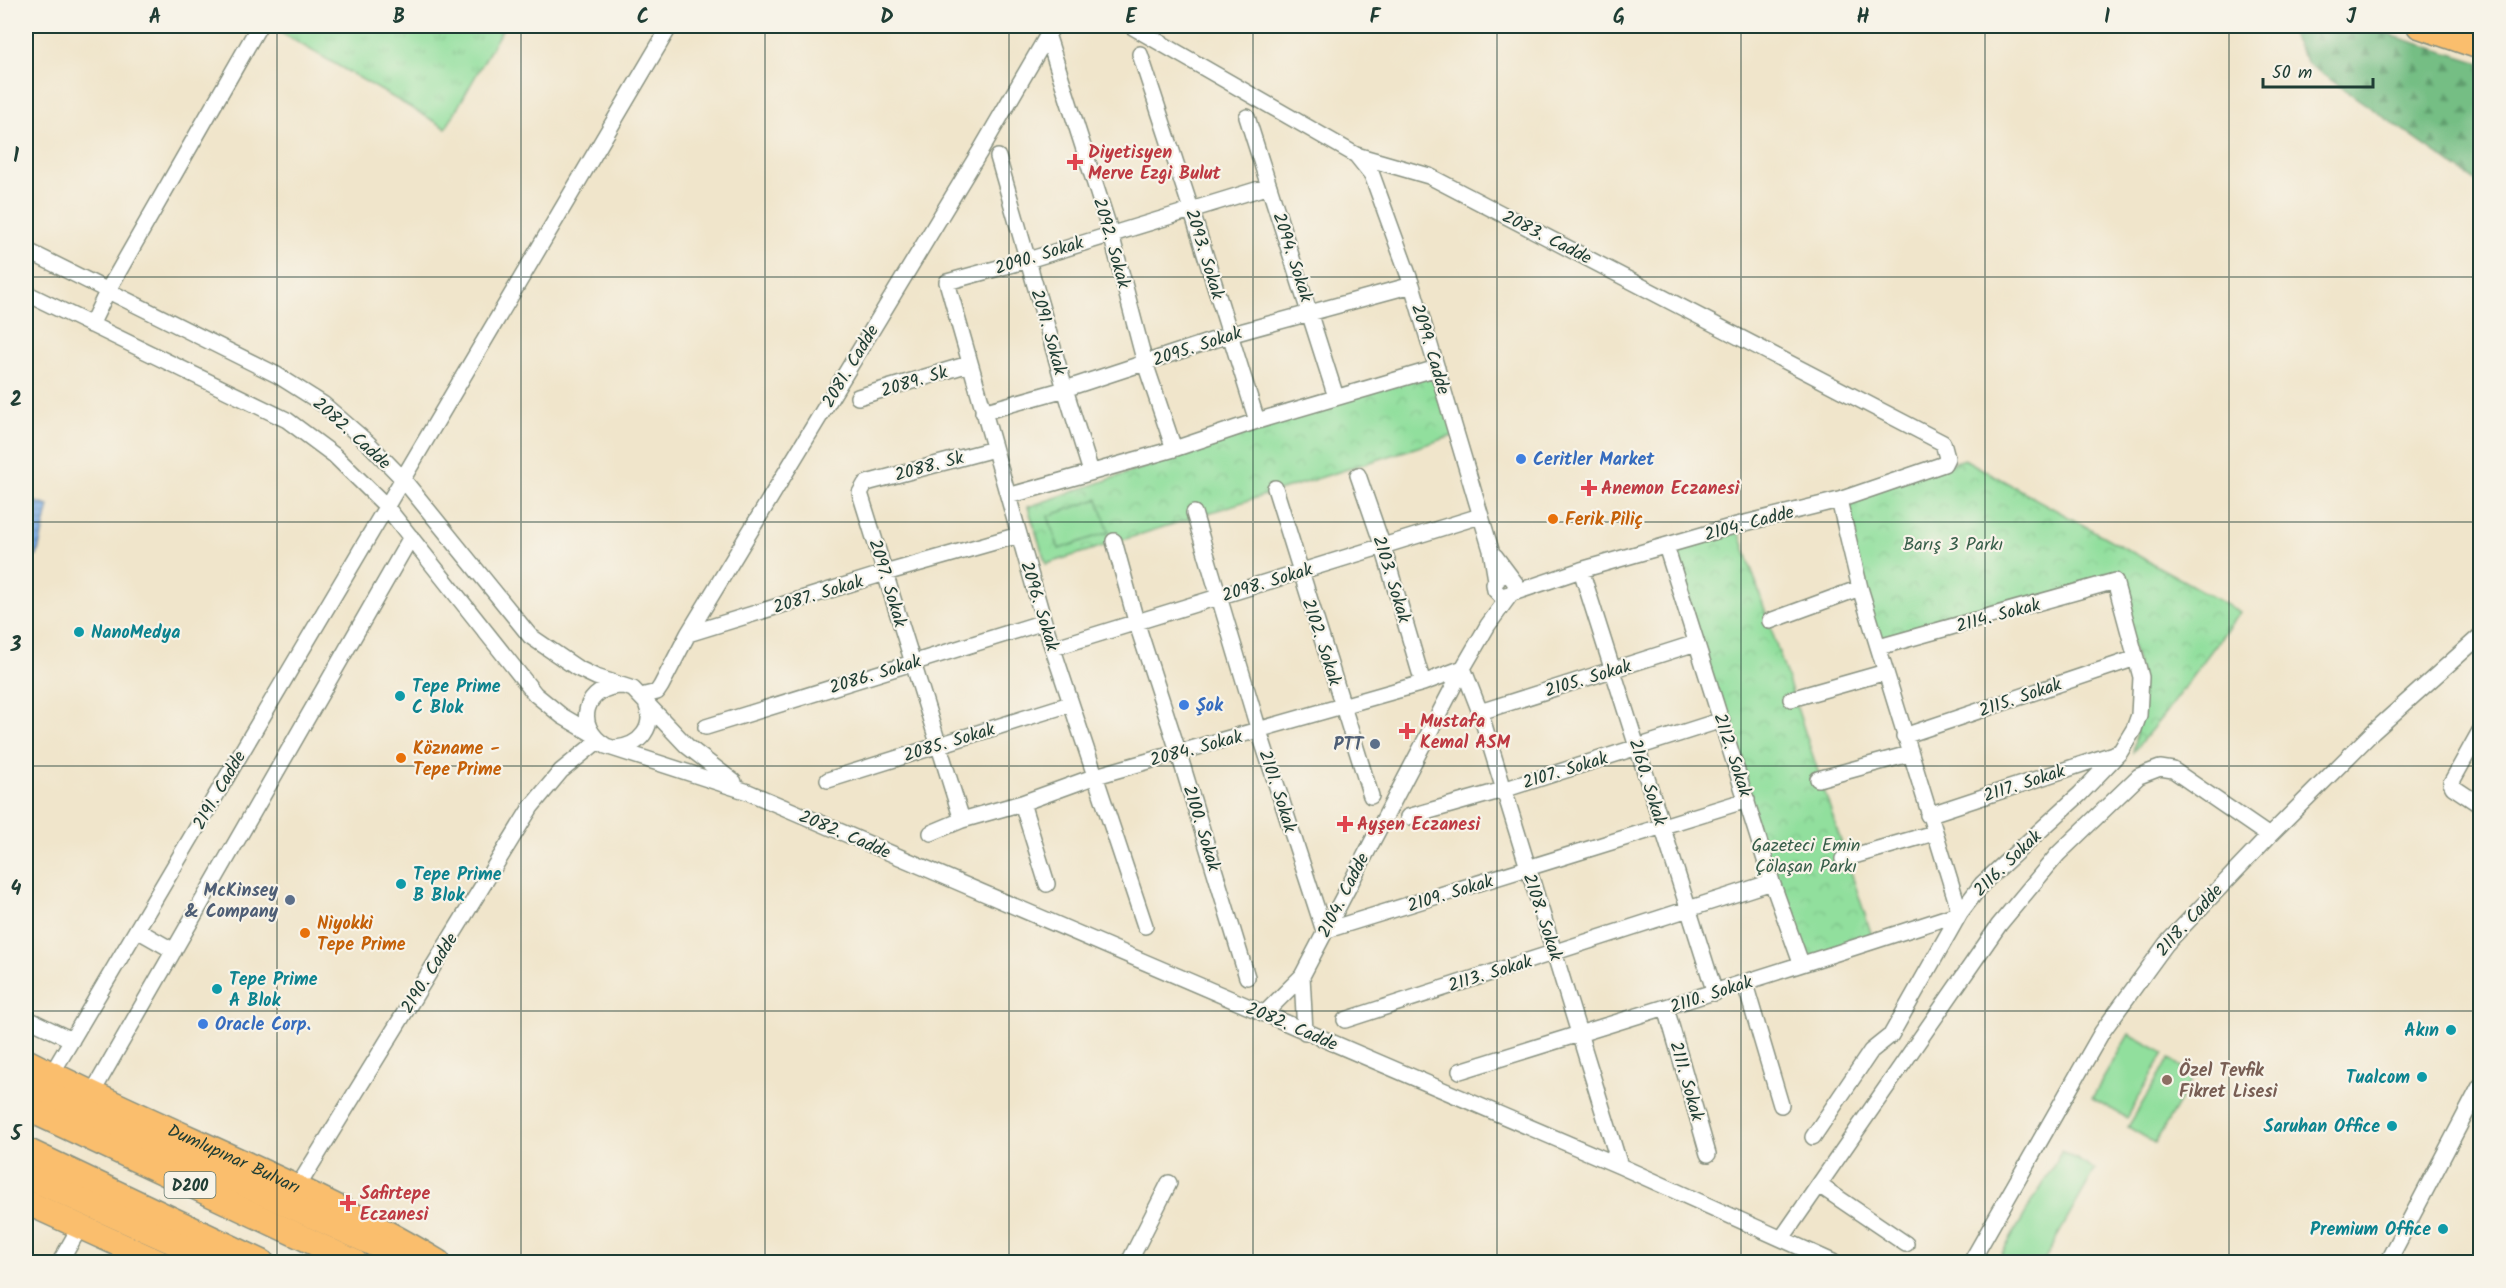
<svg xmlns="http://www.w3.org/2000/svg" width="2506" height="1288" viewBox="0 0 2506 1288" font-family="Kalam,sans-serif">
<style>
.grass{fill:url(#grass-tufts);stroke:#588e68;stroke-width:1.5}
.forest{fill:url(#forest-firs);stroke:#4a7e5c;stroke-width:1.5}
.park{fill:url(#park-crowns);stroke:#588e68;stroke-width:1.5}
.pitch{fill:#91df9d;stroke:#588e68;stroke-width:1.5}
.water{fill:url(#water-rules);stroke:#4e768e;stroke-width:1.5}
.lines{fill:none;stroke-linecap:round;stroke-linejoin:round}
.minor-casing{stroke:#889180;stroke-width:18}
.primary-casing{stroke:#889180;stroke-width:27}
.trunk-casing{stroke:#889180;stroke-width:27}
.minor{stroke:#fff;stroke-width:15}
.primary{stroke:#fabe6d;stroke-width:24}
.trunk{stroke:#fabe6d;stroke-width:24}
.grid{fill:none;stroke:#1f3d34;stroke-width:1.5;stroke-opacity:0.55}
.health-dot{fill:#e0444e;stroke:#f7f3e8;stroke-width:2}
.shop-dot{fill:#3f7fe0;stroke:#f7f3e8;stroke-width:2}
.food-dot{fill:#e8710a;stroke:#f7f3e8;stroke-width:2}
.culture-dot{fill:#0f9aa8;stroke:#f7f3e8;stroke-width:2}
.service-dot{fill:#5c6f8a;stroke:#f7f3e8;stroke-width:2}
.education-dot{fill:#8d6e63;stroke:#f7f3e8;stroke-width:2}
.labels{text-anchor:middle;stroke-width:4.5;stroke-linejoin:round;paint-order:stroke}
.shield{fill:#f7f3e8;stroke:#60746a;stroke-width:1.5}
.shield-label{font-size:16px;font-weight:bold;fill:#1f3d34}
.health-label{font-size:18px;font-weight:bold;fill:#be3a42;stroke:#f7f3e8;text-anchor:start}
.street-label{font-size:18px;fill:#1f3d34;stroke:#f7f3e8}
.shop-label{font-size:18px;font-weight:bold;fill:#366cbe;stroke:#f7f3e8;text-anchor:start}
.food-label{font-size:18px;font-weight:bold;fill:#c56008;stroke:#f7f3e8;text-anchor:start}
.park-label{font-size:18px;fill:#365d49;stroke:#f7f3e8}
.culture-label{font-size:18px;font-weight:bold;fill:#0d838f;stroke:#f7f3e8;text-anchor:start}
.service-label{font-size:18px;font-weight:bold;fill:#4e5e75;stroke:#f7f3e8;text-anchor:end}
.education-label{font-size:18px;font-weight:bold;fill:#785e54;stroke:#f7f3e8;text-anchor:start}
.neatline{fill:none;stroke:#1f3d34;stroke-width:2}
.grid-label{font-size:20px;text-anchor:middle;font-weight:bold;fill:#1f3d34}
</style>
<defs>
<pattern id="grass-tufts" width="24" height="20" patternUnits="userSpaceOnUse" patternTransform="scale(1.5)"><rect width="24" height="20" fill="#91df9d"/><path d="M3 7l-1-3M5 7V3M7 7l1-3M15 17l-1-3M17 17v-4M19 17l1-3" fill="none" stroke="#7dc088"/></pattern>
<pattern id="forest-firs" width="22" height="20" patternUnits="userSpaceOnUse" patternTransform="scale(1.5)"><rect width="22" height="20" fill="#74be84"/><path d="M5 1l3.5 6h-7zM16 11l3.5 6h-7z" fill="#5f9c6d"/></pattern>
<pattern id="park-crowns" width="20" height="18" patternUnits="userSpaceOnUse" patternTransform="scale(1.5)"><rect width="20" height="18" fill="#91df9d"/><path d="M2 6a3 3 0 1 1 6 0M12 15a3 3 0 1 1 6 0" fill="none" stroke="#7dc088"/></pattern>
<pattern id="water-rules" width="6" height="5" patternUnits="userSpaceOnUse" patternTransform="scale(1.5)"><rect width="6" height="5" fill="#7dafe9"/><path d="M0 2.5h6" fill="none" stroke="#6690be"/></pattern>
</defs>
<rect width="100%" height="100%" fill="#f7f3e8"/>
<filter id="ink" filterUnits="userSpaceOnUse"><feTurbulence type="fractalNoise" baseFrequency=".0167" numOctaves="2"/><feDisplacementMap in="SourceGraphic" scale="12" xChannelSelector="R" yChannelSelector="G"/><feConvolveMatrix kernelMatrix="1 2 1 2 8 2 1 2 1" color-interpolation-filters="sRGB"/></filter>
<filter id="wash" filterUnits="userSpaceOnUse"><feTurbulence type="fractalNoise" baseFrequency=".008" numOctaves="4" result="noise"/><feDisplacementMap in="SourceGraphic" scale="24" xChannelSelector="R" yChannelSelector="G"/><feGaussianBlur stdDeviation="1.35" result="paint"/><feColorMatrix in="noise" values="0 0 0 0 0 0 0 0 0 0 0 0 0 0 0 0 0 1.4 0 .05"/><feComposite in="paint" operator="in"/></filter>
<g filter="url(#wash)">
<rect width="100%" height="100%" fill="#f0e5cb"/>
<path class="grass" d="M 278,26 L 504,26 L 446,128 L 276,30 Z"/>
<path class="forest" d="M 2287,26 L 2361,26 L 2480,63 L 2480,184 L 2308,64 Z"/>
<path class="park" d="M 1437,368 L 1456,435 L 1046,564 L 1028,507 Z
M 1964,459 L 2240,612 L 2162,717 L 2133,752 L 2139,715 L 2141,677 L 2115,581 L 1879,647 L 1839,500 Z
M 1737,525 L 1874,942 L 1801,963 L 1666,546 Z"/>
<path class="pitch" d="M 1098,499 L 1109,532 L 1059,549 L 1048,516 Z
M 2129,1034 L 2164,1053 L 2127,1118 L 2092,1098 Z
M 2169,1059 L 2195,1075 L 2155,1143 L 2128,1127 Z
M 2062,1151 L 2095,1170 L 2043,1262 L 1997,1262 Z"/>
<path class="water" d="M 29,500 L 49,506 L 37,556 L 26,553 L 26,514 Z"/>
</g>
<g filter="url(#ink)">
<g class="lines">
<defs>
<path id="minor" d="M 1131,26 L 1356,155 L 1429,176 L 1943,443 L 1947,458 L 1944,464 L 1839,500 L 1737,525 L 1581,570 L 1513,593
M 1048,37 L 1111,234 L 1145,363 L 1174,449
M 1140,54 L 1191,209 L 1257,421
M 1247,117 L 1336,397
M 1356,155 L 1372,175 L 1412,285 L 1491,550 L 1496,580
M 998,157 L 1065,389 L 1091,472
M 26,250 L 277,375 L 323,404 L 368,443 L 402,478 L 530,636 L 577,668 L 596,677 L 633,689 L 687,746 L 734,782
M 26,293 L 287,420 L 334,455 L 385,505 L 535,694 L 562,716 L 591,733
M 91,325 L 108,290 L 259,26
M 858,397 L 969,364
M 983,412 L 1065,389 L 1229,335 L 1412,285
M 1358,475 L 1383,547 L 1423,683
M 1275,488 L 1371,796
M 1008,496 L 1174,449 L 1257,421 L 1437,368
M 1194,513 L 1259,731 L 1324,931 L 1747,800
M 1114,541 L 1136,621 L 1178,751 L 1247,977
M 1666,546 L 1772,882 L 1801,963
M 1495,556 L 1516,584 L 1513,593 L 1501,596 L 1495,590 L 1494,584 L 1501,576 L 1507,575
M 1581,570 L 1715,993
M 1770,621 L 1860,588
M 688,634 L 885,573 L 1019,535
M 1053,648 L 1480,516
M 623,686 C 584,686 573,726 606,746 L 748,792 L 1620,1166 L 1833,1262
M 641,696 L 657,692 L 661,686 L 688,634 L 982,148 L 1053,26
M 1791,699 L 1886,672
M 1480,712 L 1696,643
M 706,727 L 1044,622
M 2480,731 L 2451,783 L 2453,787 L 2480,805
M 1904,736 L 2136,658
M 616,748 C 640,746 656,727 646,703
M 1818,779 L 1909,754
M 828,780 L 1070,704
M 1022,803 L 1047,884
M 1928,815 L 2116,753
M 1408,817 L 1503,790 L 1722,720
M 962,820 L 860,493 L 865,484 L 870,482 L 994,449
M 931,833 L 962,820 L 1022,803 L 1096,776 L 1423,683 L 1463,668 L 1480,712 L 1620,1166
M 1843,859 L 1934,833
M 1145,926 L 1044,622 L 947,282 L 1028,260 L 1269,186
M 137,930 L 174,951
M 1302,976 L 1305,1032
M 1745,984 L 1781,1105
M 1666,1008 L 1708,1154
M 1264,1014 L 1302,976 L 1463,668 L 1488,625 L 1510,595
M 26,1018 L 72,1040
M 1345,1020 L 1772,882
M 1460,1071 C 1627,1019 1794,968 1960,913 L 1860,588 L 1839,500
M 51,1075 L 670,26
M 91,1095 L 411,537
M 1813,1137 L 1871,1051 L 1891,1035 L 1960,913 L 1982,884 L 2080,794 L 2120,752 L 2134,729 L 2139,715 L 2141,677 L 2115,581 L 1879,647
M 1819,1185 L 1906,1244
M 297,1188 L 531,807 L 561,771 L 598,741
M 1782,1238 L 1999,925 L 2058,854 L 2139,776 L 2160,768 L 2173,770 L 2269,836
M 60,1262 L 80,1227
M 1129,1262 L 1169,1183
M 1971,1262 L 2102,1032 L 2166,944 L 2269,836 L 2373,732 L 2480,636
M 2388,1262 L 2480,1086"/>
<path id="primary" d="M 2419,26 L 2480,47"/>
<g id="trunk">
<path id="s1" d="M 26,1061 C 161,1131 307,1183 438,1262"/>
<path d="M 26,1084 L 391,1252"/>
<path d="M 26,1108 L 355,1262"/>
<path d="M 26,1150 L 262,1262"/>
<path d="M 26,1176 L 218,1262"/>
<path d="M 26,1202 L 158,1262"/>
</g>
</defs>
<use href="#minor" class="minor-casing"/>
<use href="#primary" class="primary-casing"/>
<use href="#trunk" class="trunk-casing"/>
<use href="#minor" class="minor"/>
<use href="#primary" class="primary"/>
<use href="#trunk" class="trunk"/>
</g>
</g>
<path class="grid" d="M 277,26 L 277,1262M 521,26 L 521,1262M 765,26 L 765,1262M 1009,26 L 1009,1262M 1253,26 L 1253,1262M 1497,26 L 1497,1262M 1741,26 L 1741,1262M 1985,26 L 1985,1262M 2229,26 L 2229,1262M 26,277 L 2480,277M 26,522 L 2480,522M 26,766 L 2480,766M 26,1011 L 2480,1011"/>
<g class="health-dot">
<path d="M1072 153h6v6h6v6h-6v6h-6v-6h-6v-6h6z"/>
<path d="M1586 479h6v6h6v6h-6v6h-6v-6h-6v-6h6z"/>
<path d="M1404 722h6v6h6v6h-6v6h-6v-6h-6v-6h6z"/>
<path d="M1342 815h6v6h6v6h-6v6h-6v-6h-6v-6h6z"/>
<path d="M345 1194h6v6h6v6h-6v6h-6v-6h-6v-6h6z"/>
</g>
<g class="shop-dot">
<circle cx="1521" cy="459" r="6"/>
<circle cx="1184" cy="705" r="6"/>
<circle cx="203" cy="1024" r="6"/>
</g>
<g class="food-dot">
<circle cx="1553" cy="519" r="6"/>
<circle cx="401" cy="758" r="6"/>
<circle cx="305" cy="933" r="6"/>
</g>
<g class="culture-dot">
<circle cx="79" cy="632" r="6"/>
<circle cx="400" cy="696" r="6"/>
<circle cx="401" cy="884" r="6"/>
<circle cx="217" cy="989" r="6"/>
<circle cx="2451" cy="1030" r="6"/>
<circle cx="2422" cy="1077" r="6"/>
<circle cx="2392" cy="1126" r="6"/>
<circle cx="2443" cy="1229" r="6"/>
</g>
<g class="service-dot">
<circle cx="1375" cy="744" r="6"/>
<circle cx="290" cy="900" r="6"/>
</g>
<circle class="education-dot" cx="2167" cy="1080" r="6"/>
<g class="labels">
<rect class="shield" x="164.5" y="1172" width="51" height="26" rx="4.5"/>
<g class="shield-label">
<text x="190" y="1191">D200</text>
</g>
<g class="health-label">
<text x="1088" y="158">Diyetisyen<tspan x="1088" dy="21">Merve Ezgi Bulut</tspan></text>
<text x="1601" y="494">Anemon Eczanesi</text>
<text x="1420" y="727">Mustafa<tspan x="1420" dy="21">Kemal ASM</tspan></text>
<text x="1357" y="830">Ayşen Eczanesi</text>
<text x="360" y="1199">Safirtepe<tspan x="360" dy="21">Eczanesi</tspan></text>
</g>
<g class="street-label">
<text transform="translate(1547 237) rotate(27)" y="6">2083. Cadde</text>
<text transform="translate(1112 243) rotate(74)" y="6">2092. Sokak</text>
<text transform="translate(1205 254) rotate(73)" y="6">2093. Sokak</text>
<text transform="translate(1039 255) rotate(-17)" y="6">2090. Sokak</text>
<text transform="translate(1293 257) rotate(72)" y="6">2094. Sokak</text>
<text transform="translate(1049 332) rotate(74)" y="6">2091. Sokak</text>
<text transform="translate(1197 346) rotate(-18)" y="6">2095. Sokak</text>
<text transform="translate(1431 349) rotate(73)" y="6">2099. Cadde</text>
<text transform="translate(850 366) rotate(-59)" y="6">2081. Cadde</text>
<text transform="translate(914 381) rotate(-17)" y="6">2089. Sk</text>
<text transform="translate(352 433) rotate(42)" y="6">2082. Cadde</text>
<text transform="translate(929 466) rotate(-15)" y="6">2088. Sk</text>
<text transform="translate(1749 523) rotate(-15)" y="6">2104. Cadde</text>
<text transform="translate(1392 579) rotate(73)" y="6">2103. Sokak</text>
<text transform="translate(1267 582) rotate(-17)" y="6">2098. Sokak</text>
<text transform="translate(888 583) rotate(73)" y="6">2097. Sokak</text>
<text transform="translate(818 594) rotate(-17)" y="6">2087. Sokak</text>
<text transform="translate(1040 606) rotate(73)" y="6">2096. Sokak</text>
<text transform="translate(1998 615) rotate(-15)" y="6">2114. Sokak</text>
<text transform="translate(1322 642) rotate(72)" y="6">2102. Sokak</text>
<text transform="translate(875 674) rotate(-17)" y="6">2086. Sokak</text>
<text transform="translate(1588 678) rotate(-17)" y="6">2105. Sokak</text>
<text transform="translate(2020 697) rotate(-19)" y="6">2115. Sokak</text>
<text transform="translate(949 742) rotate(-17)" y="6">2085. Sokak</text>
<text transform="translate(1196 748) rotate(-15)" y="6">2084. Sokak</text>
<text transform="translate(1733 755) rotate(72)" y="6">2112. Sokak</text>
<text transform="translate(1565 770) rotate(-17)" y="6">2107. Sokak</text>
<text transform="translate(1648 782) rotate(73)" y="6">2160. Sokak</text>
<text transform="translate(2024 783) rotate(-18)" y="6">2117. Sokak</text>
<text transform="translate(219 790) rotate(-60)" y="6">2191. Cadde</text>
<text transform="translate(1278 791) rotate(72)" y="6">2101. Sokak</text>
<text transform="translate(1202 828) rotate(73)" y="6">2100. Sokak</text>
<text transform="translate(845 834) rotate(23)" y="6">2082. Cadde</text>
<text transform="translate(2007 863) rotate(-44)" y="6">2116. Sokak</text>
<text transform="translate(1450 893) rotate(-17)" y="6">2109. Sokak</text>
<text transform="translate(1343 895) rotate(-63)" y="6">2104. Cadde</text>
<text transform="translate(1543 917) rotate(72)" y="6">2108. Sokak</text>
<text transform="translate(2189 920) rotate(-48)" y="6">2118. Cadde</text>
<text transform="translate(429 973) rotate(-58)" y="6">2190. Cadde</text>
<text transform="translate(1490 973) rotate(-17)" y="6">2113. Sokak</text>
<text transform="translate(1711 994) rotate(-18)" y="6">2110. Sokak</text>
<text transform="translate(1292 1026) rotate(23)" y="6">2082. Cadde</text>
<text transform="translate(1687 1081) rotate(74)" y="6">2111. Sokak</text>
<text dy="6" stroke="none"><textPath href="#s1" startOffset="230">Dumlupınar Bulvarı</textPath></text>
</g>
<g class="shop-label">
<text x="1533" y="465">Ceritler Market</text>
<text x="1196" y="711">Şok</text>
<text x="215" y="1030">Oracle Corp.</text>
</g>
<g class="food-label">
<text x="1565" y="525">Ferik Piliç</text>
<text x="413" y="754">Közname -<tspan x="413" dy="21">Tepe Prime</tspan></text>
<text x="317" y="929">Niyokki<tspan x="317" dy="21">Tepe Prime</tspan></text>
</g>
<g class="park-label">
<text x="1953" y="550">Barış 3 Parkı</text>
<text x="1806" y="851">Gazeteci Emin<tspan x="1806" dy="21">Çölaşan Parkı</tspan></text>
</g>
<g class="culture-label">
<text x="91" y="638">NanoMedya</text>
<text x="412" y="692">Tepe Prime<tspan x="412" dy="21">C Blok</tspan></text>
<text x="413" y="880">Tepe Prime<tspan x="413" dy="21">B Blok</tspan></text>
<text x="229" y="985">Tepe Prime<tspan x="229" dy="21">A Blok</tspan></text>
<text x="2439" y="1036" text-anchor="end">Akın</text>
<text x="2410" y="1083" text-anchor="end">Tualcom</text>
<text x="2380" y="1132" text-anchor="end">Saruhan Office</text>
<text x="2431" y="1235" text-anchor="end">Premium Office</text>
</g>
<g class="service-label">
<text x="1363" y="750">PTT</text>
<text x="278" y="896">McKinsey<tspan x="278" dy="21">&amp; Company</tspan></text>
</g>
<g class="education-label">
<text x="2179" y="1076">Özel Tevfik<tspan x="2179" dy="21">Fikret Lisesi</tspan></text>
</g>
</g>
<rect width="2506" height="1288" fill="none" stroke="#f7f3e8" stroke-width="66"/>
<path d="M2263 78v9h110v-9" fill="none" stroke="#1f3d34" stroke-width="3"/>
<text x="2272" y="78" font-size="18" fill="#1f3d34" stroke="#f7f3e8" stroke-width="4.5" paint-order="stroke">50 m</text>
<rect x="33" y="33" width="2440" height="1222" class="neatline"/>
<g class="grid-label">
<text x="155" y="23">A</text>
<text x="399" y="23">B</text>
<text x="643" y="23">C</text>
<text x="887" y="23">D</text>
<text x="1131" y="23">E</text>
<text x="1375" y="23">F</text>
<text x="1619" y="23">G</text>
<text x="1863" y="23">H</text>
<text x="2107" y="23">I</text>
<text x="2351" y="23">J</text>
<text x="16" y="162">1</text>
<text x="16" y="406">2</text>
<text x="16" y="651">3</text>
<text x="16" y="895">4</text>
<text x="16" y="1140">5</text>
</g>
</svg>
